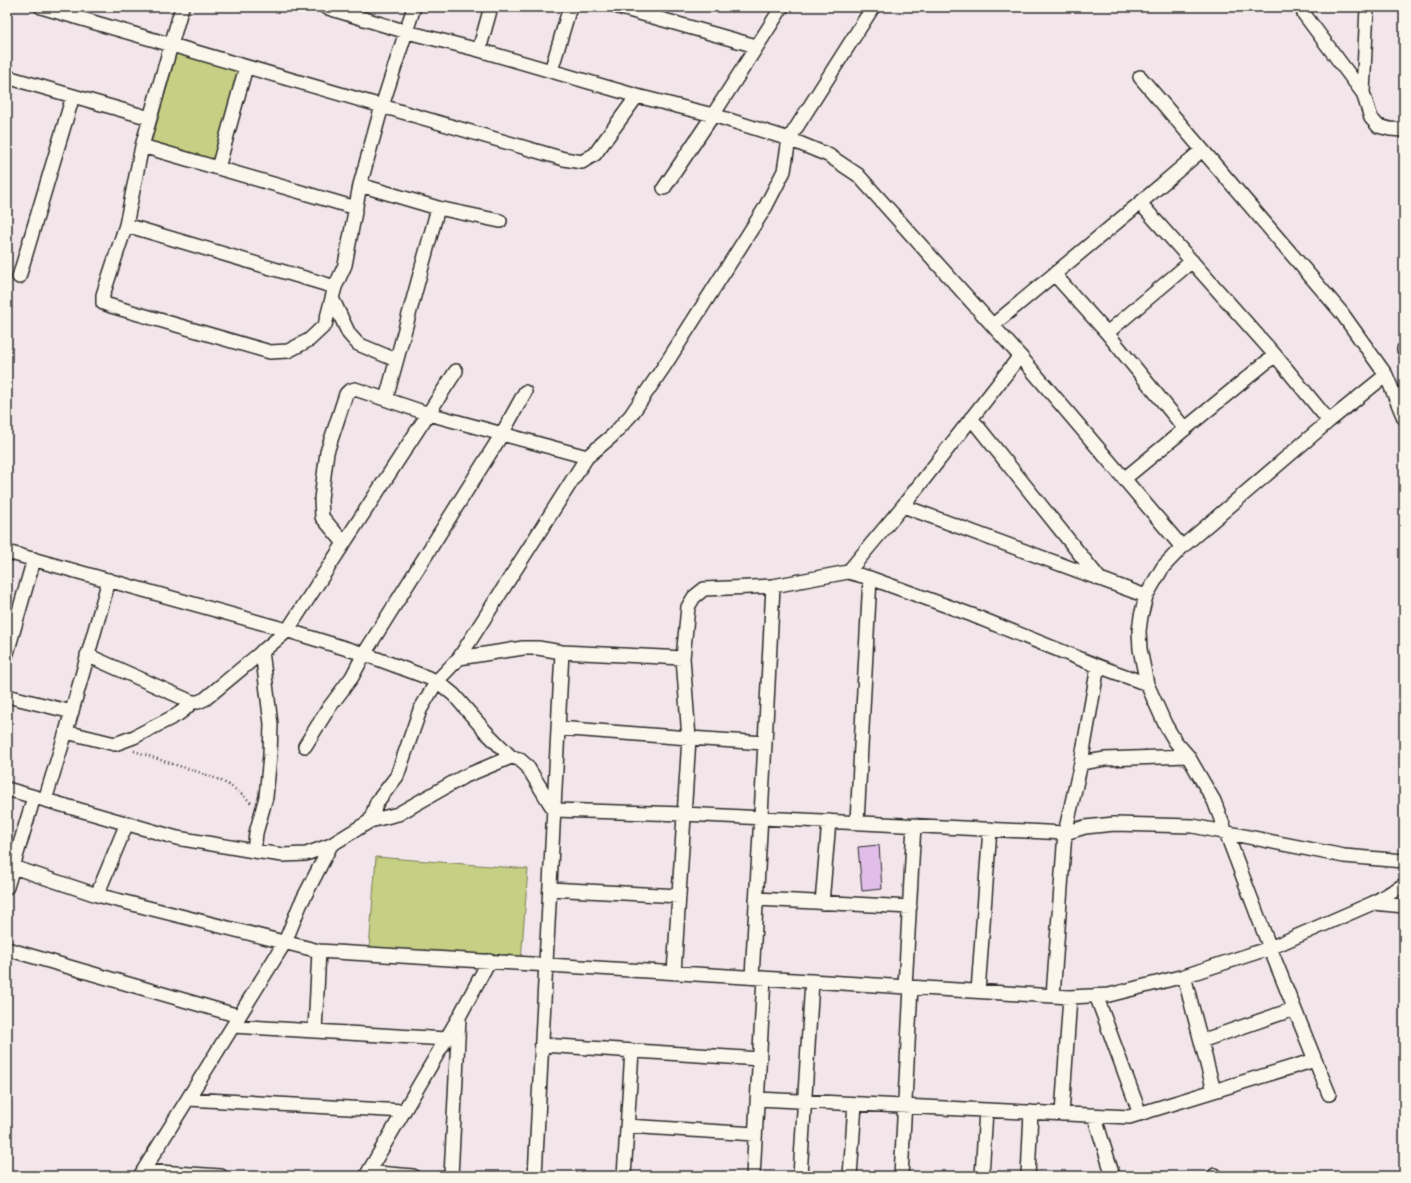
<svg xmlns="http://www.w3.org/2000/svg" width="1411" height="1183" viewBox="0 0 1411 1183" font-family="'Balsamiq Sans',sans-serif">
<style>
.garden{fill:#c5d084;stroke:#787e58}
.building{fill:#e0bee9;stroke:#2b2b2b}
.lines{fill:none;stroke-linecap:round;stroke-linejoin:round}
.minor-casing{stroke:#2b2b2b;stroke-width:16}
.path{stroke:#2b2b2b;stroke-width:2.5;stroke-dasharray:1 3;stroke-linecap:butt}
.minor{stroke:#fbf7ec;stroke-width:13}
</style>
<rect width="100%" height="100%" fill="#f3e6eb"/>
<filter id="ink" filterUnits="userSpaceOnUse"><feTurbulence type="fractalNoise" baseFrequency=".025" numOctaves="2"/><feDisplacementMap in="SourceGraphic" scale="8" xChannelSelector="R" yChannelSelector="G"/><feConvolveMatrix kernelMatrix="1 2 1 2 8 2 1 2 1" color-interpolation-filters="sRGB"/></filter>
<g filter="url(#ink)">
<path class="garden" d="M 177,51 L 239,68 L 212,165 L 150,148 Z
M 376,857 L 528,869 L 521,961 L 369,949 Z"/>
<path class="building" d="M 879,845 L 882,889 L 862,891 L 858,847 Z"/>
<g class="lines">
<defs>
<path id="minor" d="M 41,7 L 564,159 L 582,162 L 595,154 L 637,96
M 182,7 L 142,146 L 126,225 L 103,295 L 103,303 L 111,306 L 270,352 L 288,351 L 309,340 L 325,325 L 335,287 L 345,265 L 360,185 L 382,106 L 414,7
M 325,7 L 407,32 L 479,50 L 637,96 L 713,115 L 789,139 L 828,155 L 858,175 L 1020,356 L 1182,547
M 618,7 L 756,46
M 1302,7 L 1304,14 L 1363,93 L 1371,118 L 1378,126 L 1390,129 L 1404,130
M 479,50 L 491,7
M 551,71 L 570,7
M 7,77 L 150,118
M 1140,77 L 1341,312 L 1386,375 L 1404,418
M 1363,93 L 1367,7
M 142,146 L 356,208
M 218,168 L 246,67
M 360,185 L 438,208 L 500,221
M 664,188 L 713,115 L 782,7
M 1140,203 L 1275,355 L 1329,421
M 126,225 L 335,287
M 1054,274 L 1107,333 L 1185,429
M 19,277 L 73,96
M 332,298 L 349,334 L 358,344 L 396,360
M 993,325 L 1140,203 L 1202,150
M 1107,333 L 1192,261
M 1404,349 L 1404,350
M 386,399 L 438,208
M 971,418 L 1099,578
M 1124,479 L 1275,355
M 903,506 L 1146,596
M 344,543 L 322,517 L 321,499 L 327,452 L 346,394 L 349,391 L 355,389 L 429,414 L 587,457
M 7,552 L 276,627 L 364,654 L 437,681 L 454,695 L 486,732 L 511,757
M 848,572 L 903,506 L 1020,356
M 7,653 L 34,559
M 87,655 L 192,702 L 198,702 L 205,699 L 287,631 L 456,371
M 459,658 L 523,648 L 538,648 L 562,652 L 683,658
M 7,696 L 72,712
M 558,728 L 689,738 L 765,743
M 66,732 L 115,744 L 134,737 L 177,715 L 185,709 L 192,702
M 305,746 L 328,709 L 352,677 L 364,654 L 502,434 L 525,392
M 1081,763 L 1098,666
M 7,789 L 177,838 L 254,851 L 283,855 L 306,854 L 331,845 L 370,821 L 398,814 L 463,777 L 511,757 L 519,759 L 527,766 L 554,810 L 684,814 L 1065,833 L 1085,827 L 1114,824 L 1193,826 L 1344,856 L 1404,861
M 45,800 L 66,732 L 109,580
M 370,821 L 377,802 L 397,776 L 420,710 L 437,681 L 459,658 L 587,457 L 612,436 L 631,415 L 665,365 L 765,208 L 784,171 L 789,139 L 873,7
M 857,822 L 870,578
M 254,851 L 256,833 L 266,797 L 270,755 L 271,724 L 262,651
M 7,865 L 97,895 L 319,951 L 1070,997 L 1109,995 L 1184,976 L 1270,948 L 1373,903 L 1404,885
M 7,887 L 34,797
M 550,889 L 679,896
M 97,895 L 127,823
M 756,899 L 910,907
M 822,903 L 829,821
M 1373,903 L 1404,906
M 7,949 L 239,1016
M 674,973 L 689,738 L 683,658 L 688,607 L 694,597 L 704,589 L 773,586 L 848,572 L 870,578 L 972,615 L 1098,666 L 1147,684
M 1184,976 L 1214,1091
M 752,977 L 765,743 L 773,586
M 905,987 L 914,825
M 978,991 L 990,829
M 1096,995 L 1140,1114
M 1053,996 L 1065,833 L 1081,763 L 1105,759 L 1188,756
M 233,1026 L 446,1039
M 315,1031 L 319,951
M 1201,1041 L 1294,1009
M 542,1045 L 760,1059
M 1329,1094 L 1315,1060 L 1270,948 L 1214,801 L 1188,756 L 1175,741 L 1165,724 L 1147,684 L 1140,649 L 1139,631 L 1141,616 L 1146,596 L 1163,567 L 1182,547 L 1329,421 L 1386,375
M 188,1099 L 404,1111
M 757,1099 L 1129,1117 L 1315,1060
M 1062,1114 L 1070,997
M 1094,1115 L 1113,1176
M 627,1126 L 755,1134
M 370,1169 L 377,1173 L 413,1176
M 143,1171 L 221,1176
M 1215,1175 L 1215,1176
M 140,1176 L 285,942 L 300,905 L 331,845
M 366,1176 L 459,1017 L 489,961
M 451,1176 L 459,1019
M 535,1176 L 562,652
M 624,1176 L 632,1051
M 753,1176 L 764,978
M 800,1176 L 812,981
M 850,1176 L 855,1104
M 901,1176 L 911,987
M 982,1176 L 986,1110
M 1028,1176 L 1031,1112"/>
</defs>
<use href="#minor" class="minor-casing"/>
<path class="path" d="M 134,751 C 147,755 160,760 173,764 C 204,774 229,779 252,804"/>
<use href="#minor" class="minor"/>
</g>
</g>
<rect width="1411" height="1183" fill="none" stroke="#fbf7ec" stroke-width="24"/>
<rect x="12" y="12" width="1387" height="1159" fill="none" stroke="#2b2b2b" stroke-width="1.5" filter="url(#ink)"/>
</svg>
